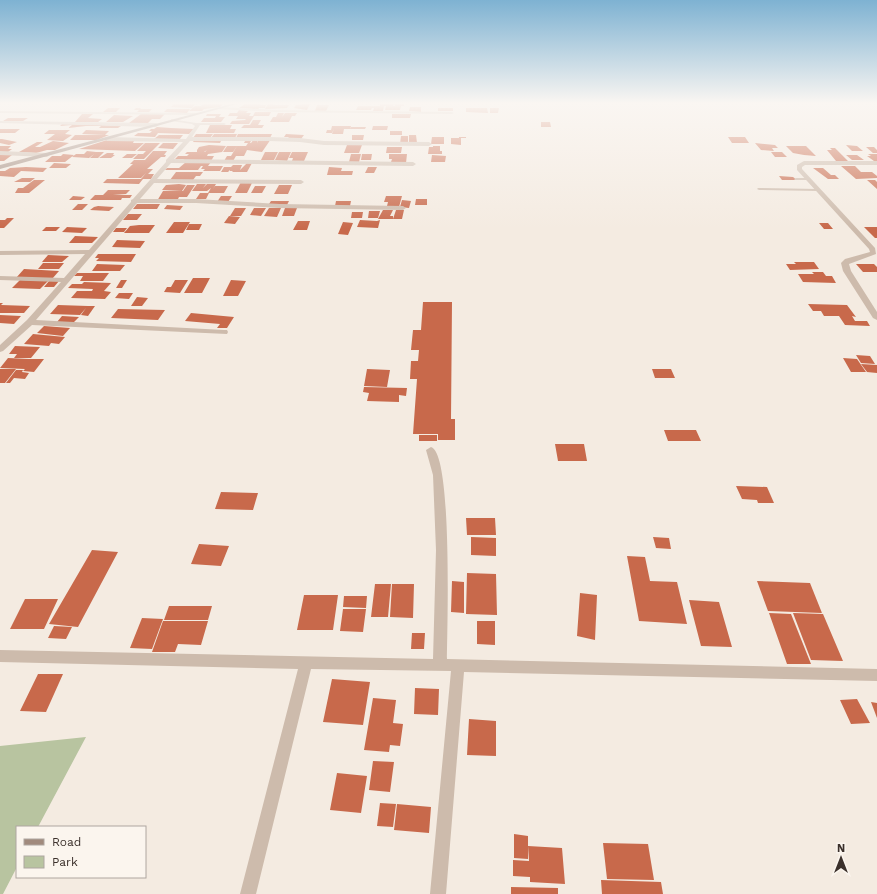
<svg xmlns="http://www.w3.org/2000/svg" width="877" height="894" viewBox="0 0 877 894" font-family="'Work Sans',sans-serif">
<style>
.green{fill:#b8c4a0}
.building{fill:#c8694b}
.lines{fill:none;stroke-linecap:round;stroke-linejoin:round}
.lane{fill:#cdbbac;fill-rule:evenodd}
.street{fill:#cdbbac;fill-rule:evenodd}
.secondary{fill:#a18a7d;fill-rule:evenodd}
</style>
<rect width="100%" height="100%" fill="#f4ebe1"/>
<path class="green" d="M 86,737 L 38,827 L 17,827 L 17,867 L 3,894 L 0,894 L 0,746 Z"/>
<path class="building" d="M 174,104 L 195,104 L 192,108 L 171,107 Z
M 203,104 L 223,104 L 220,107 L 204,109 L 202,111 L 189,111 L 195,106 L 201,106 Z
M 245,104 L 261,104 L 260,105 L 266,105 L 265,108 L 259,108 L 258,109 L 239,108 Z
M 268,104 L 274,104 L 273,105 L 289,105 L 287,108 L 265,109 Z
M 304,104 L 310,104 L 307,110 L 294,108 L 296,105 Z
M 380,104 L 394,104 L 393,106 L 395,106 L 395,104 L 404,104 L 404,106 L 401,106 L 400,110 L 385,110 L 386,106 L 384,106 L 383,111 L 373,111 L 374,108 L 372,108 L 371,110 L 356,110 L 358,106 L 380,106 Z
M 317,105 L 329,105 L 326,111 L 315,111 Z
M 410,107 L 421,107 L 421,112 L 409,111 Z
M 108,108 L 120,108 L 116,112 L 103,112 Z
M 136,108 L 141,108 L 140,109 L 152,109 L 149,112 L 137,112 L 139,110 L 134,110 Z
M 438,108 L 453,108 L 453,111 L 438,111 Z
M 466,108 L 487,108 L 488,113 L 466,112 Z
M 490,108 L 499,108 L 498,113 L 490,113 Z
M 167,109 L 190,109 L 187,113 L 164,112 Z
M 239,110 L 248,111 L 246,113 L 251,113 L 249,116 L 254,116 L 249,124 L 230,124 L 232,121 L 245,120 L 246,119 L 236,119 L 238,116 L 228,116 L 230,113 L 237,113 Z
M 255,112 L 271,112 L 269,116 L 253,116 Z
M 278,113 L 284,113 L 282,117 L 285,113 L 297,113 L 295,116 L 292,116 L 289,122 L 270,122 L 273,117 L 276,117 Z
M 82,114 L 93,114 L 88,118 L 102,119 L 98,122 L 75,122 Z
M 141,114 L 165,114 L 160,119 L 152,119 L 148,123 L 129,123 Z
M 207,114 L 221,114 L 219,117 L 225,117 L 221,122 L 201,122 L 204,118 L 215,118 L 216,116 L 206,116 Z
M 392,114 L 411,114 L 410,118 L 392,118 Z
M 114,115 L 133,116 L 123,122 L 106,122 Z
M 8,118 L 28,118 L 23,121 L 3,121 Z
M 253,120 L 261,120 L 258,125 L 264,125 L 262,128 L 241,128 L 244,125 L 250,125 Z
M 541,122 L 550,122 L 551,127 L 541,127 Z
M 63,123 L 121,126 L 118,128 L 99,128 L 101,126 L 86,126 L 68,128 L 72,125 L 60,126 Z
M 210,125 L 232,125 L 230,129 L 236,129 L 234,133 L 206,133 Z
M 332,126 L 351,126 L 350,129 L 344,129 L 343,134 L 332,134 L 334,129 L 332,133 L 326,133 L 327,130 L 331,130 Z
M 373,126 L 388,126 L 387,130 L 372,130 Z
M 157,127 L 171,128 L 194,129 L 189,134 L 158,133 L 155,137 L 134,136 L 138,133 L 150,133 L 152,131 L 149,131 L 151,129 L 154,129 Z
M 351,127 L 366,127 L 365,129 L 350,129 Z
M 0,129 L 20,129 L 15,133 L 0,133 Z
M 49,130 L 70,130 L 65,134 L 72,135 L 63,141 L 47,140 L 55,134 L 44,134 Z
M 86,130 L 109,131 L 105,135 L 82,134 Z
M 390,131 L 402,131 L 402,135 L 390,135 Z
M 196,134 L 213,134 L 210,138 L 193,138 Z
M 214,134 L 237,134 L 235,138 L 211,138 Z
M 238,134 L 272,134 L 270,138 L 236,138 Z
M 286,134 L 304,135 L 301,139 L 287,139 L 289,137 L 284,137 Z
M 75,135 L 109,135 L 97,140 L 70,140 Z
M 159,135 L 183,135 L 179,140 L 154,139 Z
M 352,135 L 364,135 L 363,140 L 352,140 Z
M 409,135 L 416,135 L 417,143 L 409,143 Z
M 401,136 L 408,136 L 408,144 L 400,144 Z
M 432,137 L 444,137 L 444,144 L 431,144 Z
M 459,137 L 466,137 L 466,138 L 461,138 L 461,145 L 451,144 L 451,138 L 459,138 Z
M 728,137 L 745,137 L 749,143 L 732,143 Z
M 0,139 L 2,139 L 17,142 L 9,145 L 0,143 Z
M 195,139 L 222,139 L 220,143 L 193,142 Z
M 246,139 L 252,139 L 250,143 L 251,143 L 254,139 L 258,139 L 257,143 L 259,139 L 271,139 L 262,152 L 247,150 L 244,156 L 236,156 L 233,161 L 224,161 L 227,156 L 231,156 L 237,146 L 246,146 L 248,143 L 244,143 Z
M 107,140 L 127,140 L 134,141 L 133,143 L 144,143 L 135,151 L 79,149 Z
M 53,141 L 69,143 L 55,150 L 47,150 L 36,153 L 19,152 L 37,142 L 43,142 L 35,147 L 40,147 Z
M 145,143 L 160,143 L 144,159 L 133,159 L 138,154 L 143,154 L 146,151 L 137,151 Z
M 163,143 L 178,143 L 173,149 L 158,148 Z
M 755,143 L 775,145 L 778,148 L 772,148 L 774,151 L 761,150 Z
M 209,145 L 226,146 L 222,152 L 208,154 L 207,156 L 214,156 L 211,161 L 183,161 L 184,159 L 175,159 L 178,156 L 187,156 L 189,154 L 185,154 L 187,152 L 205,152 L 207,150 L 204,152 L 197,152 L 197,150 L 199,147 Z
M 347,145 L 362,145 L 359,153 L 344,153 Z
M 846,145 L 857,146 L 863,151 L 852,151 Z
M 0,146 L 11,146 L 8,149 L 12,149 L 8,152 L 0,152 Z
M 227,146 L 237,146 L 233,152 L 223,152 Z
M 433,146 L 440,146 L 440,151 L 442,151 L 442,154 L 428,154 L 429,147 L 433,147 Z
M 786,146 L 806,146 L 816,156 L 804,155 L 793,153 Z
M 387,147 L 402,147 L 401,153 L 386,153 Z
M 866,147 L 874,147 L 877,150 L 877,153 L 873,153 Z
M 830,148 L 835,148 L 848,161 L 836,161 L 827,150 L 832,150 Z
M 87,151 L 96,152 L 104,152 L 98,158 L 90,158 L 94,154 L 89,158 L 72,157 L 76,154 L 84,154 Z
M 153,151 L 167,151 L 164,155 L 166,155 L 165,157 L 161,157 L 147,169 L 153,169 L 148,174 L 154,174 L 151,179 L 141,179 L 146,173 L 141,178 L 118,178 L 133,164 L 130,164 L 134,160 L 145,160 Z
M 265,152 L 278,152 L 274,160 L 261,160 Z
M 279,152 L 291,152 L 287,161 L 275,160 Z
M 292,152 L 308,152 L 304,161 L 292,161 L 293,158 L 289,158 Z
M 771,152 L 782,152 L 787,157 L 775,157 Z
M 0,153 L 12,155 L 4,161 L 0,161 Z
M 107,153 L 114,153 L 113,155 L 115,155 L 111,158 L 99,158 Z
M 63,154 L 74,155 L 65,162 L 45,162 L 52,156 L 61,156 Z
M 127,154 L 137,154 L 132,158 L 122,158 Z
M 351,154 L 361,154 L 359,162 L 349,162 Z
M 362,154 L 372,154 L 371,160 L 361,160 Z
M 389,154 L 407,154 L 406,163 L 391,162 L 392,159 L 389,159 Z
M 868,154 L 877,154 L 877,161 L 874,161 L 867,156 L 871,156 Z
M 432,155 L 446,156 L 445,162 L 431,162 Z
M 846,155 L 857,155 L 864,160 L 852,160 Z
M 186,162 L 211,162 L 208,166 L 223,166 L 220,171 L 203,171 L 205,169 L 201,169 L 203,166 L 201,166 L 198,170 L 165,170 L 167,168 L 179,168 Z
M 54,163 L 71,164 L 66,168 L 49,168 Z
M 247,163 L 252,163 L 247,172 L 232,172 L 233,171 L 230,171 L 230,170 L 228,172 L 221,172 L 224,167 L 231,167 L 233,165 L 242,165 L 240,170 Z
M 841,166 L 855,166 L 861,172 L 872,172 L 877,176 L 877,178 L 856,179 Z
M 329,167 L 342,168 L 341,171 L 353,171 L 352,175 L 327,175 Z
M 368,167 L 377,167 L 374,173 L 365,173 Z
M 10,168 L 26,167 L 47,168 L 43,172 L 21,171 L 14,177 L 0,176 L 0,171 L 5,171 Z
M 813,168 L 823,168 L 831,175 L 835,175 L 839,179 L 828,179 Z
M 176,172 L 203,172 L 200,176 L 196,176 L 193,180 L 170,180 Z
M 779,176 L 793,177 L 797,180 L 782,180 Z
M 22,178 L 35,178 L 30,182 L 14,182 Z
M 107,179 L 143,179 L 139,184 L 103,183 Z
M 34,180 L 45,180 L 29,193 L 15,193 L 18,188 L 23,188 Z
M 867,180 L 875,180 L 877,182 L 877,189 Z
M 241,182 L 252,183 L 247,193 L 235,193 Z
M 179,184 L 186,185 L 182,191 L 162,190 L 166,185 Z
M 197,184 L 206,184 L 203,188 L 207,184 L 216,184 L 213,189 L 215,186 L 228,186 L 224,193 L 208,193 L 211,188 L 207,191 L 192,191 Z
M 187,185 L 195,185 L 187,197 L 179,197 L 177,201 L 157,201 L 163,191 L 183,191 Z
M 279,185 L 292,185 L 288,194 L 274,194 Z
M 255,186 L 266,186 L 262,193 L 251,193 Z
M 108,190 L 130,190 L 126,194 L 113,195 L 132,195 L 130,198 L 122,198 L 121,200 L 90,200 L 95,195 L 103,195 Z
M 200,193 L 209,193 L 206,199 L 196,199 Z
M 73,196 L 85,197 L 81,200 L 69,200 Z
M 221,196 L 232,196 L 228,202 L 217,202 Z
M 386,196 L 402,196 L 399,207 L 387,206 L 388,202 L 384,202 Z
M 416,199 L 427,199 L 427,205 L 415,205 Z
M 402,200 L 411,201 L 409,208 L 400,207 Z
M 271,201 L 289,201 L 287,205 L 269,204 Z
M 336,201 L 351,201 L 350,206 L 335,206 Z
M 78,204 L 88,204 L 82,210 L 72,210 Z
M 137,204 L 160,204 L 157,209 L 133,209 Z
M 167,205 L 183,206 L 180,210 L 164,209 Z
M 94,207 L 98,206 L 114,207 L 109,211 L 90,210 Z
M 235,208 L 246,208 L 241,216 L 230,216 Z
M 254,208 L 266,208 L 261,216 L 250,215 Z
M 269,208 L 281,208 L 277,217 L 264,216 Z
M 285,208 L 297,208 L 294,216 L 282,216 Z
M 383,210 L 393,210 L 390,216 L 393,216 L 393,219 L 378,219 Z
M 396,210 L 404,210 L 402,219 L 393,219 Z
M 369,211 L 380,211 L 378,218 L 368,218 Z
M 352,212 L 363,212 L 362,218 L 351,218 Z
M 128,214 L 142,214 L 137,220 L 123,220 Z
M 229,216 L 240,217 L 235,224 L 224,223 Z
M 7,218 L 14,218 L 4,228 L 0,228 L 0,220 L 5,220 Z
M 360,220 L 377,221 L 380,220 L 378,228 L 357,227 Z
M 298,221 L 310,221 L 307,230 L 293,230 Z
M 174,222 L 190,222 L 183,233 L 166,233 Z
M 343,222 L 353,223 L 348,235 L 338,234 Z
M 819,223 L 828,223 L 833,229 L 824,229 Z
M 189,224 L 202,224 L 199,230 L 186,230 Z
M 139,225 L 155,225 L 149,233 L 124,233 L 130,226 Z
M 46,227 L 60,227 L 56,231 L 42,231 Z
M 67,227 L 87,228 L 82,233 L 62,232 Z
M 864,227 L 877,227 L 877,238 L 875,238 Z
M 116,228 L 127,228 L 124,232 L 113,232 Z
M 75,236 L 98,237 L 92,243 L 69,243 Z
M 117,240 L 145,241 L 140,248 L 112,247 Z
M 98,254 L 136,254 L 131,262 L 96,261 L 99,258 L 95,258 Z
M 48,255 L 69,256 L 62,262 L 42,262 Z
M 794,262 L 814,262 L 819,269 L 790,270 L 786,264 L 796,264 Z
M 43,263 L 64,263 L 59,269 L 38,269 Z
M 97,264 L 125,265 L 120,271 L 92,271 Z
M 856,264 L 874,264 L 877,267 L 877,272 L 863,272 Z
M 24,269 L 59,271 L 52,279 L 16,278 Z
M 812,272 L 823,272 L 826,276 L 832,276 L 836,283 L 803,282 L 798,274 L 814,274 Z
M 77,273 L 109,273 L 103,281 L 80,281 L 83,276 L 74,276 Z
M 193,278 L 210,278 L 202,293 L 184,293 Z
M 20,280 L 48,281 L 40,289 L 12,288 Z
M 121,280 L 127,280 L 122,288 L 116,288 Z
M 175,280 L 188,280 L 180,293 L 164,292 L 167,287 L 171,287 Z
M 231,280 L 246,281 L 238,296 L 223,296 Z
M 49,281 L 59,281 L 54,287 L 44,287 Z
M 84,282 L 111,283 L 104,291 L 111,292 L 105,299 L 71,298 L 77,291 L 92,291 L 93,289 L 68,288 L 72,284 L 82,284 Z
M 119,293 L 133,293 L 129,299 L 115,298 Z
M 137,297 L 148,298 L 142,306 L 131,306 Z
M 423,302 L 452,302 L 451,419 L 455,419 L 455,440 L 438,440 L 438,434 L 413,434 L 417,379 L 410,379 L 411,361 L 418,361 L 419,350 L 411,350 L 413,330 L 421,330 Z
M 0,303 L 3,303 L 1,305 L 30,306 L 24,313 L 0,313 Z
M 808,304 L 847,305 L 856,317 L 852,316 L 855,321 L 867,321 L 870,326 L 845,325 L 839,316 L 824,316 L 821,311 L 813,311 Z
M 58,305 L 88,306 L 95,306 L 88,316 L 81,315 L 86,308 L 80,315 L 50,314 Z
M 118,309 L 165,310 L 158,320 L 111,318 Z
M 191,313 L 234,317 L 227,328 L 217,328 L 220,324 L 185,321 Z
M 0,315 L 21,316 L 14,324 L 0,323 Z
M 62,316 L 79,317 L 74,322 L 57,322 Z
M 44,326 L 70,328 L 63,336 L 37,333 Z
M 33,334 L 65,337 L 59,344 L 51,343 L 49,346 L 24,344 Z
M 15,346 L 40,347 L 31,358 L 14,358 L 17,354 L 9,354 Z
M 856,355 L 870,356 L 875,364 L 861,363 Z
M 8,358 L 29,359 L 44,359 L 34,372 L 23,371 L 25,369 L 0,368 Z
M 843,358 L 857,359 L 866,372 L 851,372 Z
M 861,364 L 877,365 L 877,373 L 867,372 Z
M 0,369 L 16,369 L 5,383 L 0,383 Z
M 367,369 L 390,370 L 387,387 L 364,386 Z
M 652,369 L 671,369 L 675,378 L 655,378 Z
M 16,370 L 23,370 L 22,372 L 29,373 L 25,379 L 14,378 L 10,383 L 6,383 Z
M 364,387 L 407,388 L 406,396 L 399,395 L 399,402 L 367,401 L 369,393 L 363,392 Z
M 664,430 L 696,430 L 701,441 L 668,441 Z
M 419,435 L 437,435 L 437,441 L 419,441 Z
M 555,444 L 584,444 L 587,461 L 558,461 Z
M 736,486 L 767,487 L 774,503 L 758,503 L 757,500 L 742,499 Z
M 221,492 L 258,493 L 253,510 L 215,509 Z
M 466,518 L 495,518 L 496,535 L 467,535 Z
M 471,537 L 496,538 L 496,556 L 471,555 Z
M 653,537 L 669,538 L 671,549 L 656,548 Z
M 199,544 L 229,546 L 221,566 L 191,564 Z
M 92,550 L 118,552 L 78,627 L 49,624 Z
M 627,556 L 645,557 L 650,581 L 677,582 L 687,624 L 639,621 Z
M 467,573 L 496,574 L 497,615 L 466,614 Z
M 452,581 L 464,582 L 464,613 L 451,612 Z
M 757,581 L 810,583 L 822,613 L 768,611 Z
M 375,584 L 391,584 L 388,617 L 371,617 Z
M 392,584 L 414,584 L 413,618 L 390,617 Z
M 580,593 L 597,595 L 595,640 L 577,636 Z
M 304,595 L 338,595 L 333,630 L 297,630 Z
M 344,596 L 367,596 L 366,608 L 343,607 Z
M 25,599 L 58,599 L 44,629 L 10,629 Z
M 689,600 L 719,602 L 732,647 L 701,646 Z
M 169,606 L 212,606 L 208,620 L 164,620 Z
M 343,609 L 366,609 L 363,632 L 340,631 Z
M 769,613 L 791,614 L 811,664 L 787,664 Z
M 793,613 L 823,614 L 843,661 L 811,660 Z
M 142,618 L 163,619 L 152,649 L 130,648 Z
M 163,621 L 208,621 L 201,645 L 178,644 L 175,652 L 152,652 Z
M 477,621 L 495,621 L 495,645 L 477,644 Z
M 54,626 L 72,627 L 66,639 L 48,638 Z
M 412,633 L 425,633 L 424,649 L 411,649 Z
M 38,674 L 63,674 L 46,712 L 20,711 Z
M 332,679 L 370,682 L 363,725 L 323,722 Z
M 415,688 L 439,689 L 438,715 L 414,714 Z
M 373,698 L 396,700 L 393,723 L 403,724 L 400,746 L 390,745 L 389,752 L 364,750 Z
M 857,699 L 870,723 L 851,724 L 840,700 Z
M 871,702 L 877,703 L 877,718 Z
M 469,719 L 496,721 L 496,756 L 467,755 Z
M 373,761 L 394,762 L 390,792 L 369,790 Z
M 337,773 L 367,776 L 361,813 L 330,810 Z
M 380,803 L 396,804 L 393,827 L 377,826 Z
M 397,804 L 431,807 L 429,833 L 394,830 Z
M 514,834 L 528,836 L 528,859 L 514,858 Z
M 603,843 L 648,844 L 654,880 L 607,879 Z
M 528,846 L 562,848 L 565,884 L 530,882 L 530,877 L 513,876 L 513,860 L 529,861 Z
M 601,880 L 661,882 L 663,894 L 602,894 Z
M 511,887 L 558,888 L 558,894 L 511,894 Z"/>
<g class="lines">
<path class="lane" d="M 796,178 L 807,178 L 809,179 L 807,180 L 795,180 L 794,179 Z
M 758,188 L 818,189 L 820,190 L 818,191 L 759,190 L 757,189 Z"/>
<path class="street" d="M 220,107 L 276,110 L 452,112 L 454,113 L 452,114 L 276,112 L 218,109 Z
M 0,111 L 195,113 L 197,114 L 195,115 L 0,113 Z
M 171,119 L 196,123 L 224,123 L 226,124 L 224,125 L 200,125 L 192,137 L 269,137 L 300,138 L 324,141 L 429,142 L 432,144 L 429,146 L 324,145 L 300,142 L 269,141 L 190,141 L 174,159 L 413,162 L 416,164 L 413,166 L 171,163 L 157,179 L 301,180 L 304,182 L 301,184 L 154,183 L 140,199 L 196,199 L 280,204 L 403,206 L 406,208 L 403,210 L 280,208 L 196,203 L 137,203 L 36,320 L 224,330 L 227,330 L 228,332 L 227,334 L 32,325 L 3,351 L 0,352 L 0,345 L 27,320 L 61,282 L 0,280 L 0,276 L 64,278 L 85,254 L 0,255 L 0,251 L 89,250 L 131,202 L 131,200 L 133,199 L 166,162 L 166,160 L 183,142 L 107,141 L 104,139 L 107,137 L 186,139 L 195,126 L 192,124 L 171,121 Z
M 0,121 L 156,123 L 159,125 L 156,127 L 0,123 Z
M 0,151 L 47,153 L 50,155 L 47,157 L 0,155 Z
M 804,161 L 877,161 L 877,165 L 805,165 L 802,167 L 802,169 L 875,248 L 876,254 L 849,264 L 851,271 L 877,312 L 877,320 L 873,318 L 843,271 L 841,263 L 845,259 L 870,252 L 869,249 L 797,170 L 797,165 Z
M 431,447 C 453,453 447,632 447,659 L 877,669 L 877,681 L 464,672 L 446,894 L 430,894 L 451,671 L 311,669 L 256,894 L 240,894 L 298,669 L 0,662 L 0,650 L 433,659 L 436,550 L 433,475 L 426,450 Z"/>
<path class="secondary" d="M 231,104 L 237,104 L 0,169 L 0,165 Z"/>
</g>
<linearGradient id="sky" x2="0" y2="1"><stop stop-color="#7eb2d2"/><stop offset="0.45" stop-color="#faf6f2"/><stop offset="1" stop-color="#faf6f2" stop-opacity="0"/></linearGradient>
<rect width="877" height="229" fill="url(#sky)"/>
<rect x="16" y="826" width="130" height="52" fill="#fbf5ee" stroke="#aea6a0"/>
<rect x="24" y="839" width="20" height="6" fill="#a18a7d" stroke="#aea6a0"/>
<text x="52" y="846" font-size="12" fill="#3b302b">Road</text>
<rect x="24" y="856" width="20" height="12" fill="#b8c4a0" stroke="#aea6a0"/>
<text x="52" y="866" font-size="12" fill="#3b302b">Park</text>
<g transform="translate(841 858)" stroke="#fbf5ee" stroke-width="3" paint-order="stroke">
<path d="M0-3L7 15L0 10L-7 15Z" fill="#3b302b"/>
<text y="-6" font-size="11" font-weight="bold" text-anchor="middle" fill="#3b302b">N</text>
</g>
</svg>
